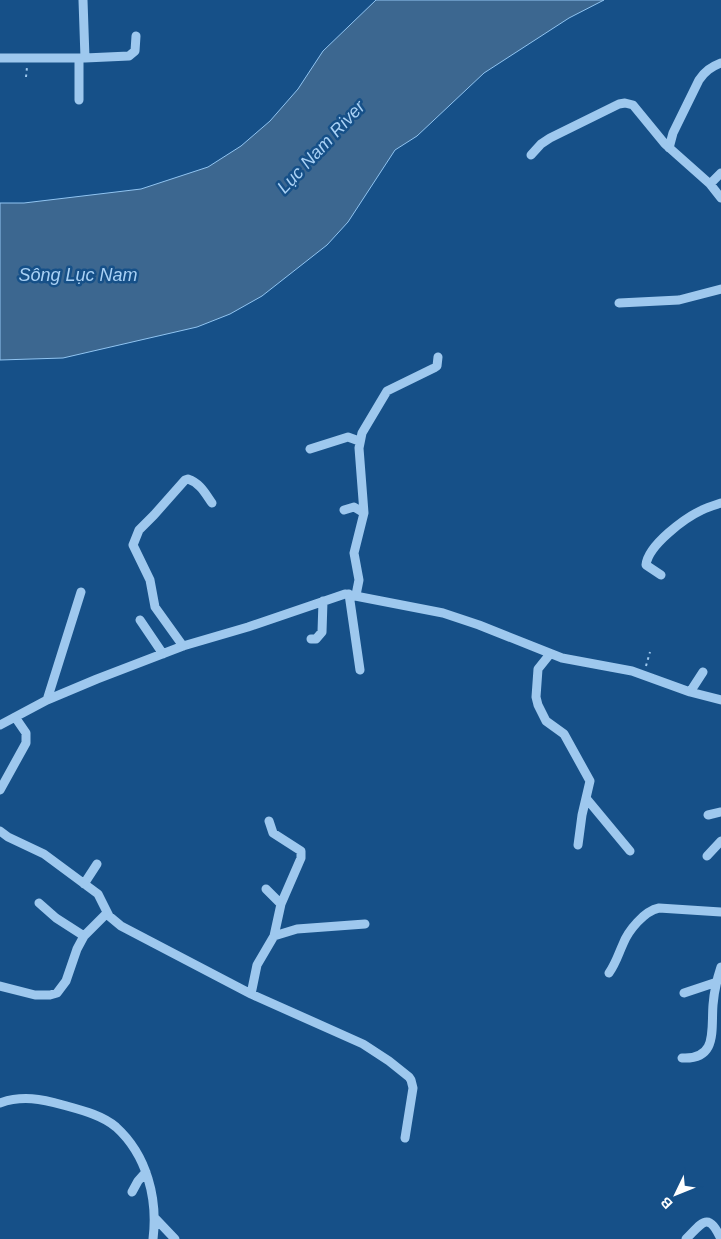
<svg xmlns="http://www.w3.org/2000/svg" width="721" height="1239" viewBox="0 0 721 1239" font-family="Helvetica,sans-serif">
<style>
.water{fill:#3c6790;stroke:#90c4f1}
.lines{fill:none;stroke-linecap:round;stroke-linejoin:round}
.path{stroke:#9ec8ee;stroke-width:2;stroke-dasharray:2.5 4;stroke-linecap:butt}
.minor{stroke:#9ec8ee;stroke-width:9}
.labels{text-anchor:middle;stroke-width:5;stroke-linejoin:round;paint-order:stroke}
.water-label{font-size:18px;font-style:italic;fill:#a9d1f5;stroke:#165088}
</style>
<rect width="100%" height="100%" fill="#165088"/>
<path class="water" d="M 376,0 L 604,0 L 569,18 L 484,73 L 417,136 L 395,150 L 348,222 L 327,245 L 262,296 L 230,314 L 197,327 L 63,358 L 0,360 L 0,203 L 24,203 L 141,189 L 208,167 L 241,146 L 270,121 L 298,89 L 323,51 Z"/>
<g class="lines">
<path class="path" d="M 26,77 L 27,67
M 646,666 L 650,652"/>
<path class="minor" d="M 83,0 L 85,58
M 0,58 L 85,58 L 129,56 L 135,51 L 136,36
M 79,100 L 79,58
M 669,148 L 673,133 L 699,80 C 705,71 711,67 721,63
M 531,155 L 541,144 L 550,138 L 619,104 L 625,103 L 633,105 L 665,144 L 710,184 L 721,198
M 710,184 L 721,173
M 619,303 L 679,300 L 721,289
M 310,449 L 348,437 L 359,441
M 344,510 L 354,507 L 364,513
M 661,575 L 646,565 C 648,545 685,518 702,510 C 708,507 715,505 721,503
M 349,594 L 360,670
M 356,595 L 359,580 L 354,553 L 364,513 L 359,448 L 362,433 L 387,391 L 434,368 L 437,366 L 438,357
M 140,620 L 163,654
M 311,639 L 316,639 L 322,632 L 323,601
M 183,646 L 155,607 L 150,580 L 133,545 L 139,530 L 154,515 L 185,480 L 188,479 C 200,483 205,493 212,503
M 550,654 L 538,669 L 536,697 L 538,705 L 546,721 L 564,734 L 590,781 L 582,815 L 578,845
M 690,692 L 703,672
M 47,700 L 81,592
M 0,725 L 47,700 L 97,679 L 183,646 L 248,627 L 345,594 L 443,613 L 479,625 L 562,658 L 632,671 L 690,692 L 721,700
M 0,790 L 26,743 L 26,733 L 15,717
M 586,798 L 630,851
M 708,815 L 721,812
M 0,831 L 8,837 L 44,854 L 98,894 L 109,916 L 121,926 L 251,994 L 363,1044 L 389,1061 L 409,1077 L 411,1080 L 413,1088 L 405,1138
M 707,856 L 721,841
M 84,884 L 97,864
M 266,889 L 281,904
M 39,903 L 56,918 L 84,936
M 274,936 L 297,929 L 365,924
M 609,973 C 616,963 618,955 623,944 C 628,931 644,911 659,908 L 721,912
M 0,986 L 35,995 L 50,995 L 57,993 L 66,981 L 77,949 L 84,936 L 107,913
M 684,993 L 717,982
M 251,994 L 257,965 L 274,936 L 281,904 L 301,858 L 301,851 L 273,833 L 269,821
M 682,1058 C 718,1060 711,1030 713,1005 C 714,992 717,979 721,967
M 0,1103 C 22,1095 42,1099 63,1105 C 81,1110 102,1115 116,1127 C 147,1155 158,1199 153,1239
M 132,1192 L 138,1181 L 146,1172
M 155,1218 L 175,1239
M 686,1239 C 703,1222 708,1211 721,1239"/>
</g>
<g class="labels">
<g class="water-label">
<text transform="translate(321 147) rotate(-47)" y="6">Lục Nam River</text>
<text x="78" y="281">Sông Lục Nam</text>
</g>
</g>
<g transform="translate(676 1194) rotate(227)" stroke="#165088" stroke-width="4" paint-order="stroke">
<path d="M0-4L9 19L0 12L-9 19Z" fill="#ffffff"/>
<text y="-8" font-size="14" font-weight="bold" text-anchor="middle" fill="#ffffff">B</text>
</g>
</svg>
